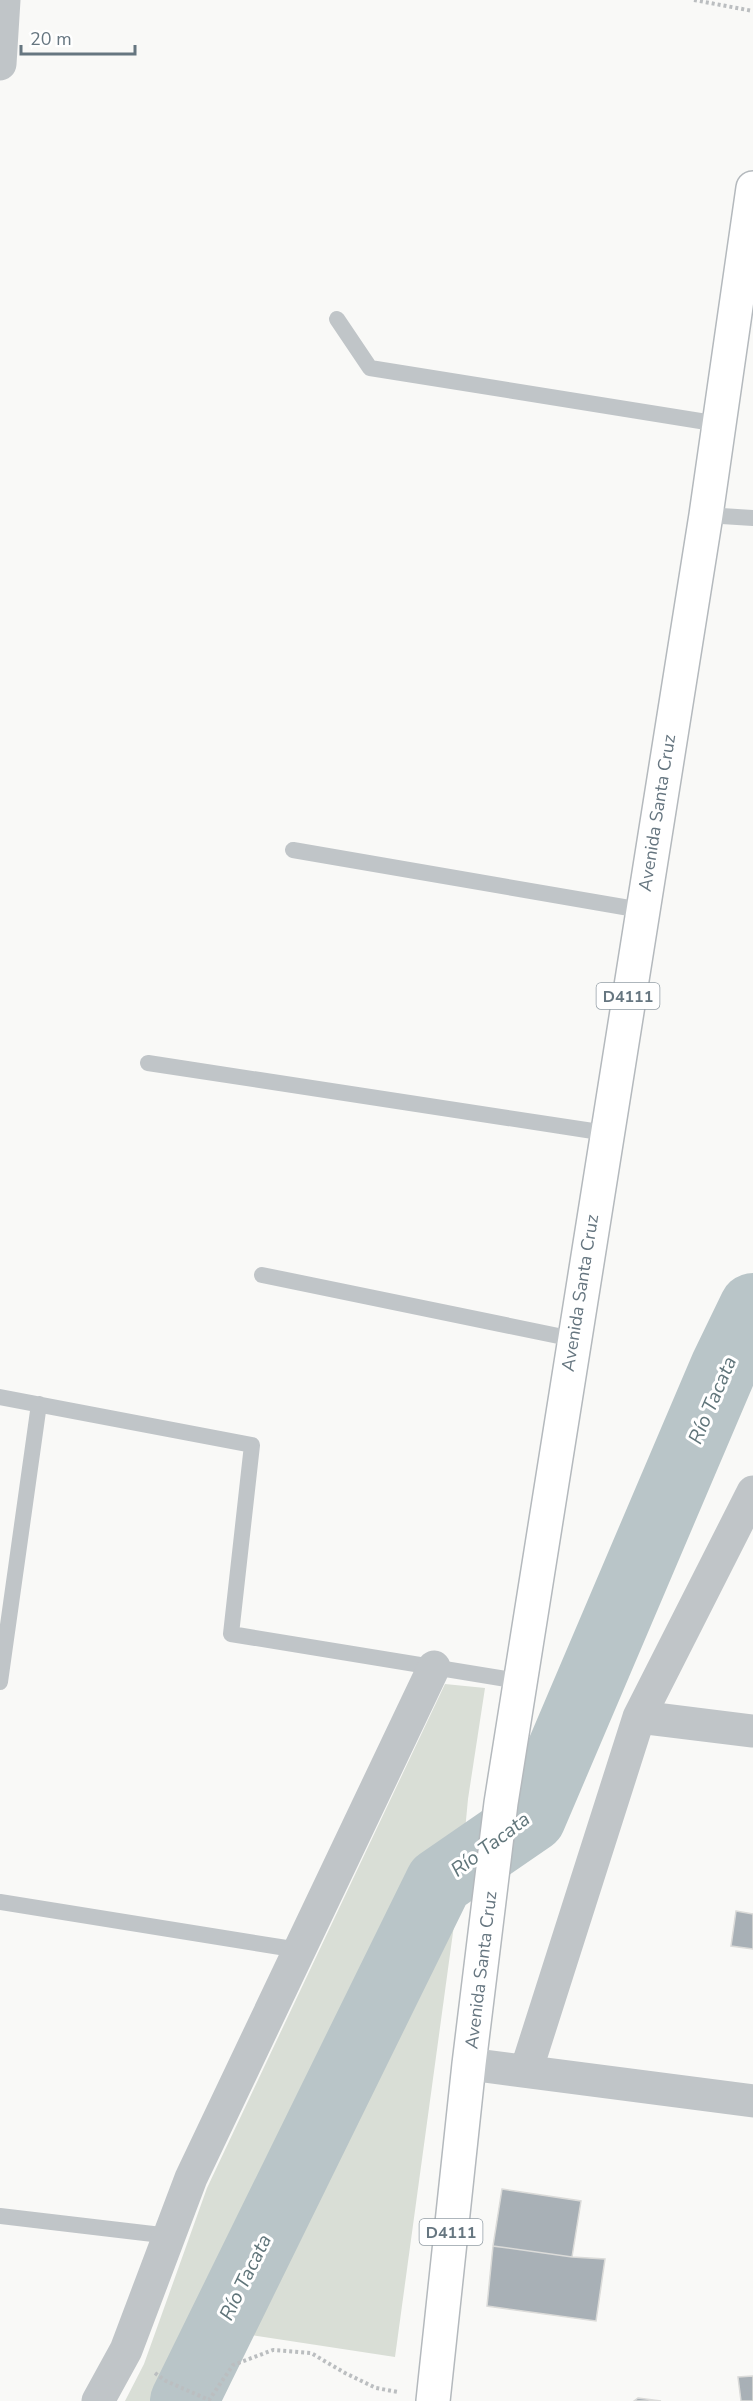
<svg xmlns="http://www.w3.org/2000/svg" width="753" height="2401" viewBox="0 0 753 2401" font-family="'Nunito Sans',sans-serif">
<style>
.green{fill:#d9ded6}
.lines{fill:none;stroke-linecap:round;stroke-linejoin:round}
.river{stroke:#b9c5c8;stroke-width:68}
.building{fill:#a8b0b6;stroke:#dbdbd9;stroke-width:1.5}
.primary-casing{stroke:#b4b9bd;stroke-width:36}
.path{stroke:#bbbec0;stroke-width:4;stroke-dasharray:3 3;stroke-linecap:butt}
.lane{stroke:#c0c5c8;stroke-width:16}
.street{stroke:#c0c5c8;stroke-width:33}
.primary{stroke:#fff;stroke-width:33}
.labels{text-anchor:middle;stroke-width:6;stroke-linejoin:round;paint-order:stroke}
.shield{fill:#fff;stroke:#949fa6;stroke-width:1.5}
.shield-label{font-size:16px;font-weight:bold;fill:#667680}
.street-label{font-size:18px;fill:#667680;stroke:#fff}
.water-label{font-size:20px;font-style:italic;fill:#60757a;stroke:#fff}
</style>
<rect width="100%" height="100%" fill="#f9f9f7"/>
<path class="green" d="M 445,1684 L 485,1688 L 468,1799 L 463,1852 L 434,1858 L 164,2401 L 125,2401 L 144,2364 L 207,2188 Z
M 457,1903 L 395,2357 L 251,2335 Z"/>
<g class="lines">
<path class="river" d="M 184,2401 L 439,1882 L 532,1818 L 724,1367 L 753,1307"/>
</g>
<path class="building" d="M 736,1911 L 753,1914 L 753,1949 L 731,1946 Z
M 502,2189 L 581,2201 L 572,2257 L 493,2246 Z
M 493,2246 L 572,2257 L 605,2259 L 596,2321 L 487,2306 Z
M 753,2376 L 753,2401 L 741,2401 L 738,2377 Z
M 638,2398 L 661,2401 L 634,2401 Z"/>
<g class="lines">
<defs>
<path id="primary" d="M 433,2401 L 469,2064 L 501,1803 L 706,515 L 753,188"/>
</defs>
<use href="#primary" class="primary-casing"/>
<path class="path" d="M 694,0 L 753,11
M 155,2373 L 166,2381 L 209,2400 L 233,2365 L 273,2350 L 311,2353 L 345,2373 L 376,2388 L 398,2392"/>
<path class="lane" d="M 337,319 L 370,368 L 719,424
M 706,515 L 753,518
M 293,850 L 641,910
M 148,1063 L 606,1133
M 262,1275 L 573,1339
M 0,1397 L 252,1445 L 231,1634 L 519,1681
M 0,1682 L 39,1404
M 0,1902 L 299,1950
M 0,2216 L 170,2236"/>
<path class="street" d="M 0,64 L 4,0
M 639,1717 L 753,1731
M 469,2064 L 753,2101
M 526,2071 L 639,1717 L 753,1492
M 98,2401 L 126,2350 L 191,2178 L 434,1667"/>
<use href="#primary" class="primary"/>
</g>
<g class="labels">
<g class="shield">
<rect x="596.5" y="983" width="63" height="26" rx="4.5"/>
<rect x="419.5" y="2219" width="63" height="26" rx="4.5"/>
</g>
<g class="shield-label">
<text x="628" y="1002">D4111</text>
<text x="451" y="2238">D4111</text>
</g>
<g class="street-label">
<text transform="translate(657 813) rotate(-81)" y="6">Avenida Santa Cruz</text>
<text transform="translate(580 1293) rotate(-81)" y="6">Avenida Santa Cruz</text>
<text transform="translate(481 1970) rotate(-83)" y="6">Avenida Santa Cruz</text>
</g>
<g class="water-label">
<text transform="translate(712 1400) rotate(-67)" y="7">Río Tacata</text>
<text transform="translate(490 1844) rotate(-37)" y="7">Río Tacata</text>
<text transform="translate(245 2277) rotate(-64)" y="7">Río Tacata</text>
</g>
</g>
<path d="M21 45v9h114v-9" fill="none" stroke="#667680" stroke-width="3"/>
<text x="30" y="45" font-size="18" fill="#667680" stroke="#ffffff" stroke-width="4.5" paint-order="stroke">20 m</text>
</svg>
